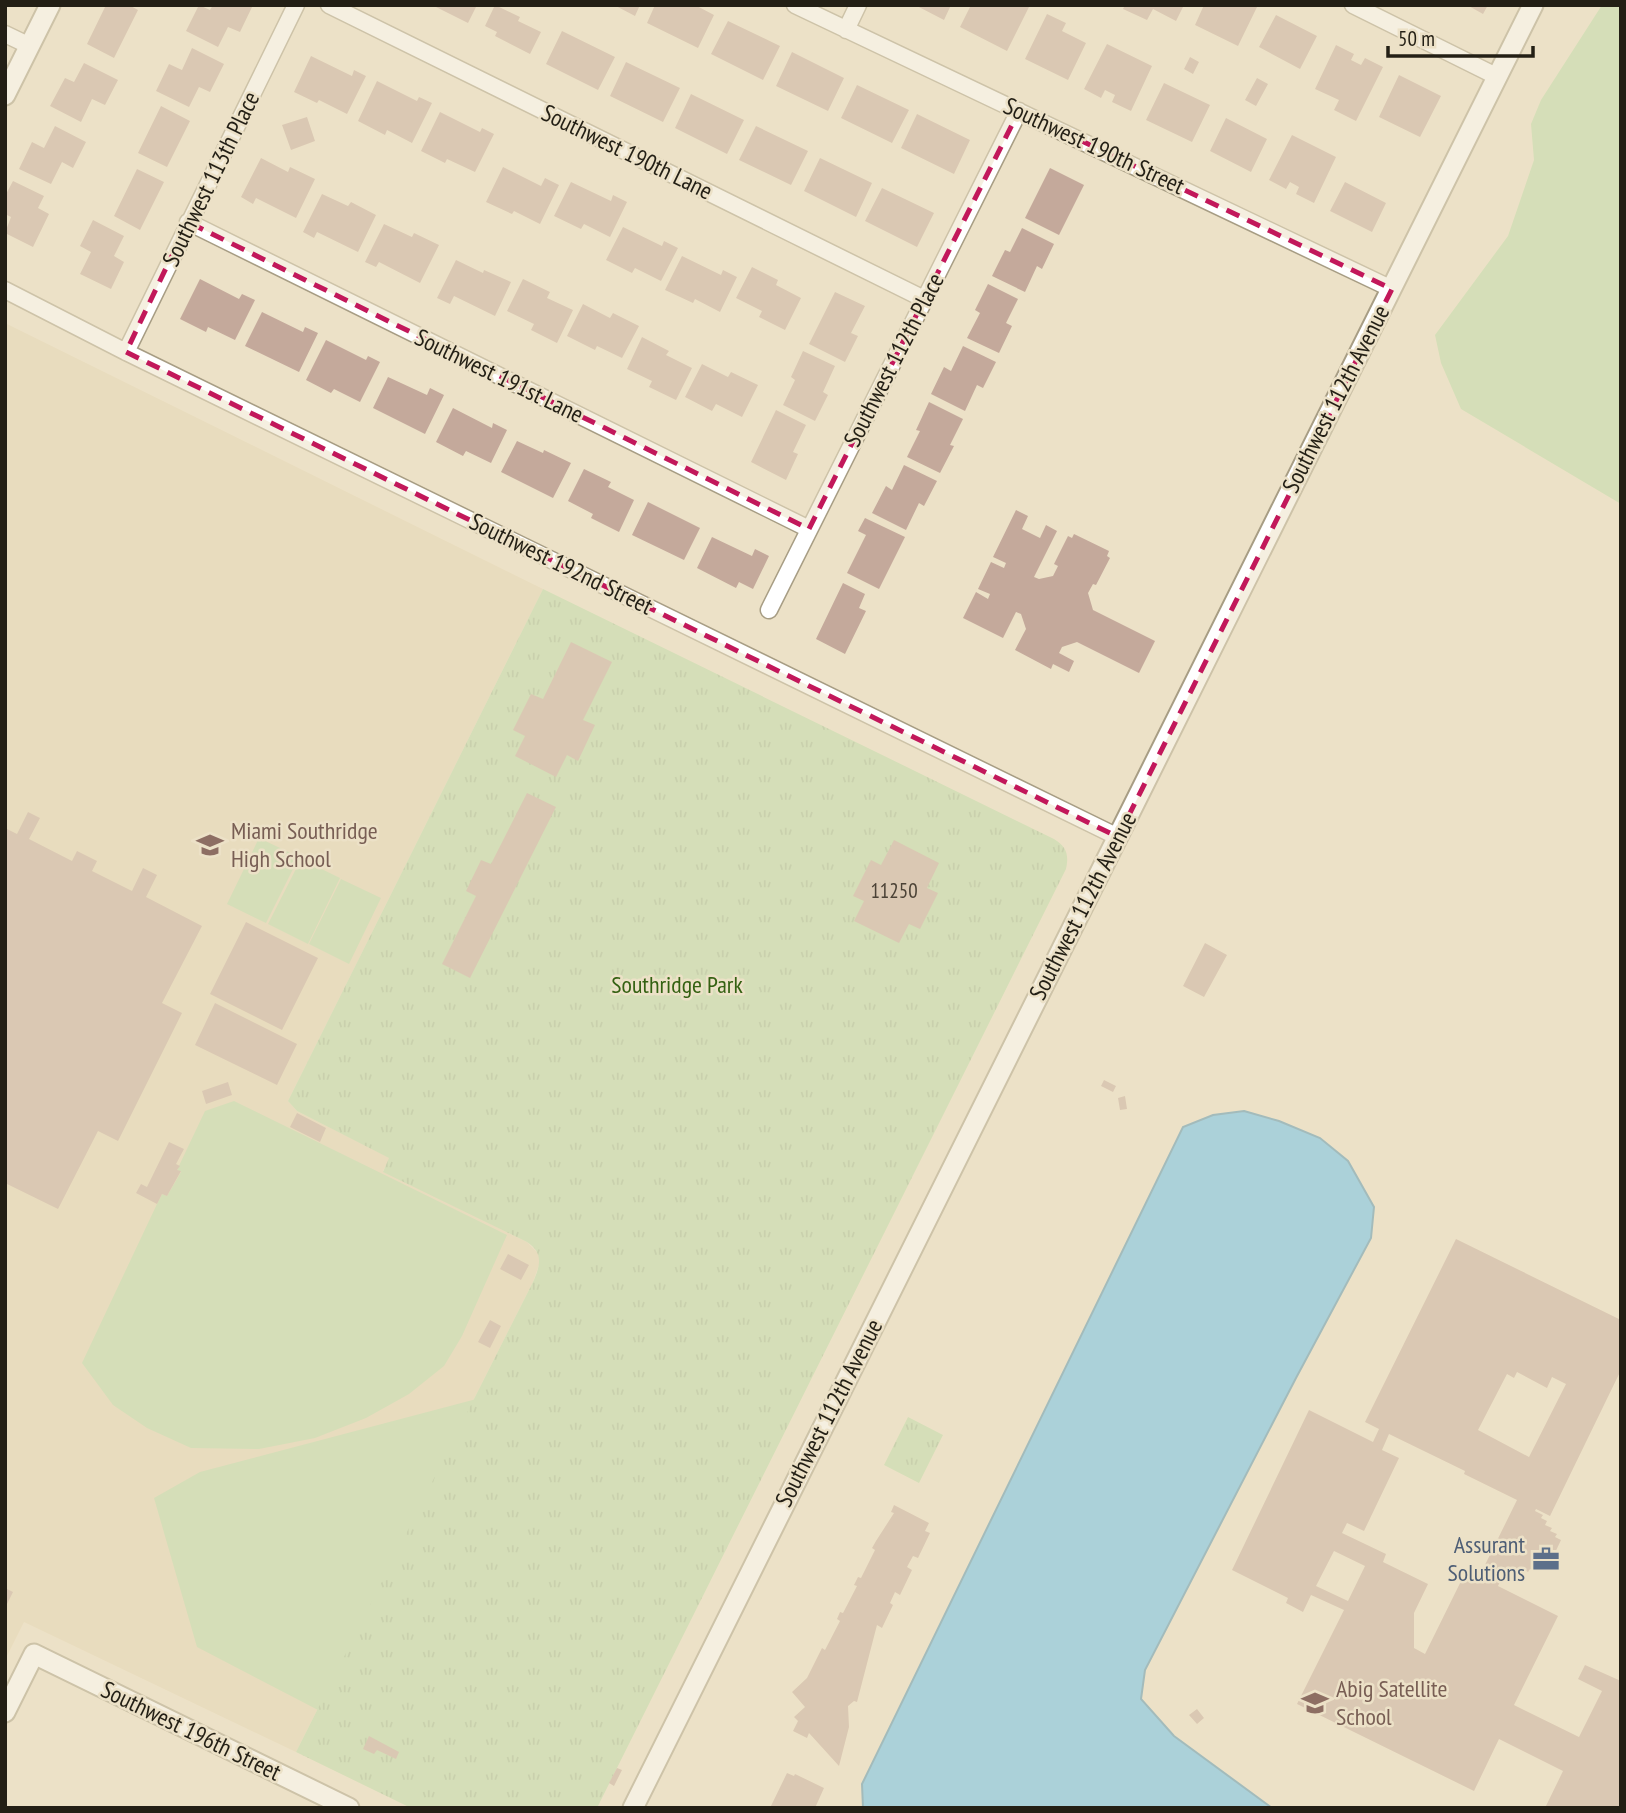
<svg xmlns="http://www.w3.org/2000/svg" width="1626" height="1813" viewBox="0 0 1626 1813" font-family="'PT Sans Narrow',sans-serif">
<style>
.built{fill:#e3d5b4}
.green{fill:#b8daa6}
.park{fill:url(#park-tufts)}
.water{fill:#5bbcf0;stroke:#4a8dae;stroke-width:2}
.building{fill:#c4a99b;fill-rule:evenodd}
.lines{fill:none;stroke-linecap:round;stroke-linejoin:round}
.minor-casing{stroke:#a79d84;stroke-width:19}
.tertiary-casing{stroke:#a79d84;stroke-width:23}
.minor{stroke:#fff;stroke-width:16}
.tertiary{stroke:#fff;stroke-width:19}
.marked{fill:none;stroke:#c2185b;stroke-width:5;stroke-dasharray:14 9;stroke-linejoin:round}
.labels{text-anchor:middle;stroke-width:5;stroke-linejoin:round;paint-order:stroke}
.number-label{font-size:21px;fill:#4b4236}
.street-label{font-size:24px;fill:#231f15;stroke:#ece1c7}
.education-label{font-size:24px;fill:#785e54;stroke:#ece1c7;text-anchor:start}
.park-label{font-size:24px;fill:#346112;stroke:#ece1c7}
.service-label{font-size:24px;fill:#4e5e75;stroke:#ece1c7;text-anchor:end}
</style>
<defs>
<pattern id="park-tufts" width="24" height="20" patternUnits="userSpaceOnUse" patternTransform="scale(1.75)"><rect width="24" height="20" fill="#b8daa6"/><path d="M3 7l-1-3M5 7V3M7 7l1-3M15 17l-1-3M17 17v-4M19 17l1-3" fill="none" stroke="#9ebb8e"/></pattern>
</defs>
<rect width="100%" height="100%" fill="#ece1c7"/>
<path class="built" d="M 5,323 L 543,589 L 288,1101 L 297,1111 L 390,1158 L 383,1171 L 527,1242 L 539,1254 L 540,1262 L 533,1282 L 296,1752 L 24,1622 L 5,1660 Z"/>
<path class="green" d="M 1602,5 L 1621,5 L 1621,504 L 1461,409 L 1441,363 L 1435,335 L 1508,236 L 1534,160 L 1531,124 L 1541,100 Z
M 259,838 L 299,857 L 266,923 L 227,904 Z
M 301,859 L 340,878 L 308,944 L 268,924 Z
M 341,879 L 381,898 L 349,964 L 309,944 Z
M 234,1101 L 507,1235 L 462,1336 L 444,1366 L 409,1394 L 366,1418 L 315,1438 L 259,1449 L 191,1448 L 147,1428 L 113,1405 L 82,1363 L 157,1204 L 162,1194 L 167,1196 L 181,1172 L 177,1170 L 205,1111 Z
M 484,1397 L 399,1752 L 197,1647 L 154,1498 L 200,1472 Z"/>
<path class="park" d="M 543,589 L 1054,839 C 1067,847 1069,855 1066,869 L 597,1808 L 411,1808 L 296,1752 L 533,1282 C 540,1266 544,1253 527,1242 L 383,1172 L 389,1158 L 297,1111 L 288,1101 Z
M 908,1417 L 943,1435 L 919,1483 L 884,1465 Z"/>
<path class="water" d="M 1244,1111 L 1279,1121 L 1320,1138 L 1348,1161 L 1374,1207 L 1371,1238 L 1296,1378 L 1145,1670 L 1141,1699 L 1174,1736 L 1272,1808 L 863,1808 L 862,1784 L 1183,1127 L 1213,1115 Z"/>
<path class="building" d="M 106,5 L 129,5 L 138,10 L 114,58 L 87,44 Z
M 199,5 L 210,10 L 213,5 L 253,5 L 240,32 L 228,27 L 218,47 L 186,31 Z
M 432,5 L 477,5 L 468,23 Z
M 495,5 L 520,17 L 518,21 L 541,32 L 530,54 L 495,36 L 497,32 L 485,26 Z
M 614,5 L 640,5 L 635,16 Z
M 655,5 L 695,5 L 714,15 L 698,48 L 647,23 Z
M 915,5 L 951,5 L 944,20 Z
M 971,5 L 1029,7 L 1007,51 L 960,27 Z
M 1125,5 L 1184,5 L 1176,21 L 1153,9 L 1147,20 L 1123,9 Z
M 1204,5 L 1258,5 L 1238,46 L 1195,25 Z
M 1467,5 L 1488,5 L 1483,14 Z
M 1047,14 L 1066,23 L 1062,31 L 1086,43 L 1068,80 L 1025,59 Z
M 1276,15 L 1317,36 L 1300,69 L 1259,47 Z
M 728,21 L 780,46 L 763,80 L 711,54 Z
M 562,31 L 615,57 L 598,90 L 546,64 Z
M 1107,44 L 1152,66 L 1131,111 L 1112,102 L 1115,95 L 1105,90 L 1101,98 L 1084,89 Z
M 1336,45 L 1354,54 L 1351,60 L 1361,65 L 1365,58 L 1383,67 L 1356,121 L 1334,110 L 1339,100 L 1315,89 Z
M 192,48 L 224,64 L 210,92 L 199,87 L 189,107 L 156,91 L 169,64 L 182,70 Z
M 792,52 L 844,78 L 828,111 L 776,86 Z
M 311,56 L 352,76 L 354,70 L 366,76 L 347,114 L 319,100 L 317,103 L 294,92 Z
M 1190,57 L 1199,62 L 1193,74 L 1184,69 Z
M 626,62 L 680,88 L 663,122 L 610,96 Z
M 84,63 L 118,80 L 105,105 L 92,99 L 81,122 L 50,106 L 65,78 L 74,82 Z
M 1399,75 L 1441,96 L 1420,137 L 1379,117 Z
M 1257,78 L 1268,84 L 1256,106 L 1245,100 Z
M 377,81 L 417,101 L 419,97 L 432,103 L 412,143 L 387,130 L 385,135 L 358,121 Z
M 1164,83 L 1210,105 L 1192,142 L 1146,120 Z
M 857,85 L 909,110 L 892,143 L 841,118 Z
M 691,94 L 744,120 L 727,154 L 675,128 Z
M 161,106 L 190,121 L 167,167 L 138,153 Z
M 440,112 L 480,132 L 482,128 L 494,134 L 475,172 L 447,159 L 445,163 L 421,151 Z
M 917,114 L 970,140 L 954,174 L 901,148 Z
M 307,117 L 315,141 L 291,150 L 282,125 Z
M 1226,118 L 1267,139 L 1251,172 L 1210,151 Z
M 55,126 L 86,142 L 73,168 L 62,162 L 51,184 L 19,169 L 32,142 L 44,148 Z
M 756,126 L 808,151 L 791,185 L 739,160 Z
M 1292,135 L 1336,157 L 1314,203 L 1296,194 L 1299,187 L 1290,182 L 1286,189 L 1269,180 Z
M 261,158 L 288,172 L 290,167 L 315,179 L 296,218 L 256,198 L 253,204 L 241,197 Z
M 820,158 L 872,183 L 856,217 L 804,191 Z
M 503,167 L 541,186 L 545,178 L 559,185 L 540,224 L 514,211 L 512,214 L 486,202 Z
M 1050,168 L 1084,185 L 1059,235 L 1025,218 Z
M 137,169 L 164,182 L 140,230 L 114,216 Z
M 13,181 L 44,196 L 38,208 L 49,214 L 33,247 L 5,233 L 11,217 L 5,214 L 5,196 Z
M 571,182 L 611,201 L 613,195 L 627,202 L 610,237 L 584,224 L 581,229 L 554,216 Z
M 1345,182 L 1386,203 L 1372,232 L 1330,211 Z
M 882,188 L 934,213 L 917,247 L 865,221 Z
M 322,194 L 348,206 L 351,202 L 376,215 L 358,252 L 317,232 L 314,238 L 303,232 Z
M 93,220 L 124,236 L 114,256 L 124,262 L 111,289 L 80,274 L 91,252 L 80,246 Z
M 384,224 L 412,237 L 414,233 L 439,245 L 420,283 L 379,262 L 376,267 L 365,262 Z
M 623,227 L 662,246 L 664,241 L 678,248 L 661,281 L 635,268 L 632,273 L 606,260 Z
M 1022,228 L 1054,244 L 1042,269 L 1037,266 L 1025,292 L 992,276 L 1005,250 L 1010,252 Z
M 682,256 L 721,275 L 723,270 L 737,277 L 720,312 L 695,299 L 693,303 L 665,290 Z
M 456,260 L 483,273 L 484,270 L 511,282 L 495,316 L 454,296 L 450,304 L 437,298 Z
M 752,267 L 778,280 L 776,285 L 801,298 L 785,330 L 759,317 L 762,311 L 736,298 Z
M 200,279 L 239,299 L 242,294 L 255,300 L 235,340 L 208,327 L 206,332 L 180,319 Z
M 523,279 L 550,292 L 547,298 L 573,310 L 557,343 L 531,330 L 534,324 L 507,311 Z
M 988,284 L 1018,299 L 1006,323 L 1012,326 L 999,353 L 967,338 L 980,313 L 975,310 Z
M 835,292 L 865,306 L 851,333 L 858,336 L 845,362 L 809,344 Z
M 583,304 L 610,318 L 613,313 L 639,326 L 622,358 L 597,346 L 595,350 L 567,336 Z
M 262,312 L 303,332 L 305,327 L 318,333 L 299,372 L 245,346 Z
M 642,337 L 669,351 L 666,355 L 692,368 L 676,400 L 649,387 L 652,381 L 627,369 Z
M 326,340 L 366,360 L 368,356 L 380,362 L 360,402 L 334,389 L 331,393 L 306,380 Z
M 963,346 L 996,362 L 983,388 L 977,385 L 965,411 L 931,394 L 944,367 L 951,371 Z
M 803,351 L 835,366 L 823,392 L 828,395 L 815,421 L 783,405 L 795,380 L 791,377 Z
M 702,364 L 728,377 L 731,372 L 758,385 L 742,417 L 716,404 L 712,411 L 685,397 Z
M 388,377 L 427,395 L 430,388 L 444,395 L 425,434 L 373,408 Z
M 929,402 L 963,419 L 950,445 L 954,446 L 940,473 L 907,457 L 920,431 L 916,430 Z
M 453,408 L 492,428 L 493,423 L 507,430 L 491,463 L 466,451 L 463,456 L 436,442 Z
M 776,410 L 806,425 L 793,452 L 798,454 L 786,480 L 751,462 Z
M 517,441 L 543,453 L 544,450 L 571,463 L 553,498 L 501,472 Z
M 904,465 L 937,481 L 924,506 L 919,503 L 906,530 L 872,513 L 886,486 L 892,490 Z
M 584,469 L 611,482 L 608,487 L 634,500 L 619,532 L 591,518 L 593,514 L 568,501 Z
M 648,502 L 700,528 L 684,560 L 632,535 Z
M 1016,510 L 1028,516 L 1022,529 L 1040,538 L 1046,525 L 1057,531 L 1034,577 L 1039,579 L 1053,576 L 1058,566 L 1054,564 L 1068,536 L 1072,538 L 1074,534 L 1109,551 L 1107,556 L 1110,558 L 1096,585 L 1093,584 L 1088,593 L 1093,610 L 1155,641 L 1139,673 L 1077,642 L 1062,647 L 1059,653 L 1074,661 L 1069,672 L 1053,664 L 1051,669 L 1015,650 L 1026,629 L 1021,614 L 1016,612 L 1003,638 L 963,618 L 976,592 L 988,599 L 990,594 L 978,589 L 991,562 L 1004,568 L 1006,563 L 993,557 Z
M 865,518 L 905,537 L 879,589 L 847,573 L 866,535 L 858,531 Z
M 712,537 L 752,556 L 755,549 L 769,556 L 753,589 L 739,582 L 736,588 L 697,568 Z
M 843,583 L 865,594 L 859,608 L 866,611 L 845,654 L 816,639 Z
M 571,642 L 612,662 L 583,720 L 595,725 L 578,761 L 567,755 L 556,777 L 515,756 L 525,736 L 513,730 L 531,694 L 543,699 Z
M 527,793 L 556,807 L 470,978 L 442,964 L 476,896 L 466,891 L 481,860 L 491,864 Z
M 28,812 L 40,818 L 29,839 L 72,861 L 77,851 L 97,861 L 92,871 L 132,891 L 143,868 L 157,875 L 146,897 L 202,926 L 162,1003 L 182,1013 L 118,1141 L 98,1131 L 58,1209 L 5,1183 L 5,828 L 17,834 Z
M 894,840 L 939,863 L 927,888 L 938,893 L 920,929 L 909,924 L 899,943 L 854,921 L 864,901 L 853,896 L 871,860 L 881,865 Z
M 246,922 L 318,958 L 282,1030 L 210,994 Z
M 1205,943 L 1227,955 L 1204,997 L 1183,986 Z
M 215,1003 L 297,1044 L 277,1085 L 195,1045 Z
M 1104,1080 L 1116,1086 L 1113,1092 L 1101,1086 Z
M 228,1082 L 232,1095 L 206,1104 L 202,1091 Z
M 1125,1096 L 1127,1109 L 1120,1110 L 1118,1098 Z
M 297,1113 L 326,1128 L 320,1142 L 290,1127 Z
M 169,1142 L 184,1149 L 176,1164 L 180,1166 L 177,1170 L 181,1171 L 167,1196 L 162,1194 L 157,1204 L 136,1193 L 141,1184 L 147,1187 Z
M 1456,1239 L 1621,1320 L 1621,1370 L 1550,1516 L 1536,1509 L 1535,1511 L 1543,1515 L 1541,1518 L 1547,1521 L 1545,1525 L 1552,1528 L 1550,1531 L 1557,1534 L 1555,1537 L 1561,1540 L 1546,1572 L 1539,1568 L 1537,1572 L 1530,1569 L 1528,1572 L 1523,1569 L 1522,1572 L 1517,1570 L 1515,1574 L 1506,1569 L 1498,1586 L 1558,1616 L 1514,1705 L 1579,1737 L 1602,1691 L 1578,1679 L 1585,1665 L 1621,1681 L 1621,1808 L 1545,1808 L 1563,1771 L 1499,1739 L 1474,1791 L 1297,1704 L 1344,1610 L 1311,1595 L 1303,1612 L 1286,1603 L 1288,1598 L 1232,1570 L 1309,1410 L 1373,1442 L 1379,1429 L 1365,1422 ZM 1517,1372 L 1547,1388 L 1552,1377 L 1566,1384 L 1529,1457 L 1478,1430 L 1507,1374 L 1514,1378 ZM 1389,1434 L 1465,1471 L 1464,1474 L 1517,1500 L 1480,1575 L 1467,1569 L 1425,1654 L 1414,1648 L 1414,1613 L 1428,1584 L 1383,1562 L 1386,1554 L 1342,1533 L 1347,1523 L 1364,1531 L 1399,1458 L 1382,1450 ZM 1334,1551 L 1365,1566 L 1348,1601 L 1316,1586 Z
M 508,1254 L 529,1265 L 521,1280 L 500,1269 Z
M 490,1320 L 501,1326 L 490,1348 L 478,1342 Z
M 894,1505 L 929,1523 L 925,1531 L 930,1533 L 918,1558 L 913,1556 L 907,1567 L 912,1570 L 900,1595 L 895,1592 L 890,1603 L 893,1605 L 882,1628 L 877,1625 L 857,1702 L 854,1701 L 848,1706 L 849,1727 L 839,1766 L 809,1733 L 807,1738 L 793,1731 L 798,1721 L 794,1717 L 805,1707 L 792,1692 L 807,1678 L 822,1648 L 825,1650 L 840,1621 L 837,1619 L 840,1612 L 843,1613 L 857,1586 L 854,1585 L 858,1577 L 861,1578 L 875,1550 L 872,1548 L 876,1541 L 894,1513 L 891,1512 Z
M 5,1588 L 13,1592 L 5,1608 Z
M 1197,1709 L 1204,1718 L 1197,1724 L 1189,1715 Z
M 369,1736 L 399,1752 L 396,1759 L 377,1750 L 374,1754 L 363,1749 Z
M 617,1768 L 622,1770 L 614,1786 L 609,1783 Z
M 787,1773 L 794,1776 L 795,1774 L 824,1788 L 815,1808 L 770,1808 Z"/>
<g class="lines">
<defs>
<path id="minor" d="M 329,5 L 924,299
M 795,5 L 1392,289
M 1353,5 L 1498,77
M 846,30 L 858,5
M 5,34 L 30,46
M 188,222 L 809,529
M 5,290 L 126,352 L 1118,837
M 126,352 L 296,5
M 769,610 L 1019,111"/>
<path id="tertiary" d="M 5,95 L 50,5
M 5,1712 L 34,1654 L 349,1808
M 633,1808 L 1533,5"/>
</defs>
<use href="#minor" class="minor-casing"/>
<use href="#tertiary" class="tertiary-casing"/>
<use href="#minor" class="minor"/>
<use href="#tertiary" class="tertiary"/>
</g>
<path d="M0 0H1626V1813H0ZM 1019,111 L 1392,289 L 1118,837 L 126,352 L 188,222 L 809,529 Z" fill="#ece1c7" fill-opacity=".55" fill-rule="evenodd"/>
<path class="marked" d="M 1019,111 L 1392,289 L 1118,837 L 126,352 L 188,222 L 809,529 Z"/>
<defs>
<symbol id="school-bare" viewBox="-9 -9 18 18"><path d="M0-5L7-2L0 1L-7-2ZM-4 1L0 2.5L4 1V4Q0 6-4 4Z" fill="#8d6e63" stroke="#ece1c7" stroke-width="2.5" paint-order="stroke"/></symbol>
<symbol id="office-bare" viewBox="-9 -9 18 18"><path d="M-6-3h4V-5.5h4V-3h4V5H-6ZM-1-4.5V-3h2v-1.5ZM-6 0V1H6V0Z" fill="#5c6f8a" stroke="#ece1c7" stroke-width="2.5" paint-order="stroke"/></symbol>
</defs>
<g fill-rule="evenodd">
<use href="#school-bare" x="191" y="826" width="38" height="38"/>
<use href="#office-bare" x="1527" y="1540" width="38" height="38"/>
<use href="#school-bare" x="1296" y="1684" width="38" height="38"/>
</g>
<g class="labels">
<g class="number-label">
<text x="894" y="898">11250</text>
</g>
<g class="street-label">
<text transform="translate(1094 146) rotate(25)" y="8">Southwest 190th Street</text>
<text transform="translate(627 152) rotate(26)" y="8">Southwest 190th Lane</text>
<text transform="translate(211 179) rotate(-64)" y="8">Southwest 113th Place</text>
<text transform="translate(894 360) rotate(-63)" y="8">Southwest 112th Place</text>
<text transform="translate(499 376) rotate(26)" y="8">Southwest 191st Lane</text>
<text transform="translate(1336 399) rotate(-63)" y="8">Southwest 112th Avenue</text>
<text transform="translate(561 564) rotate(26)" y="8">Southwest 192nd Street</text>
<text transform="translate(1083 906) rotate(-63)" y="8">Southwest 112th Avenue</text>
<text transform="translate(829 1413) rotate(-63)" y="8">Southwest 112th Avenue</text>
<text transform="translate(191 1731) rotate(26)" y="8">Southwest 196th Street</text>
</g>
<g class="education-label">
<text x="231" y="839">Miami Southridge<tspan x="231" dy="28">High School</tspan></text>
<text x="1336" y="1697">Abig Satellite<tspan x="1336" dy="28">School</tspan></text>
</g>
<g class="park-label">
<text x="677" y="993">Southridge Park</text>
</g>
<g class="service-label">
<text x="1525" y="1553">Assurant<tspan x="1525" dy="28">Solutions</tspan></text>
</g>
</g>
<rect width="1626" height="1813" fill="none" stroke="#231f15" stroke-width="14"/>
<path d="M1388 46v10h145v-10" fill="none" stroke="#231f15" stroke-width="3.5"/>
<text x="1398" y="46" font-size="21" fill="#231f15" stroke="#ece1c7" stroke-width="5" paint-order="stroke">50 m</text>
</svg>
